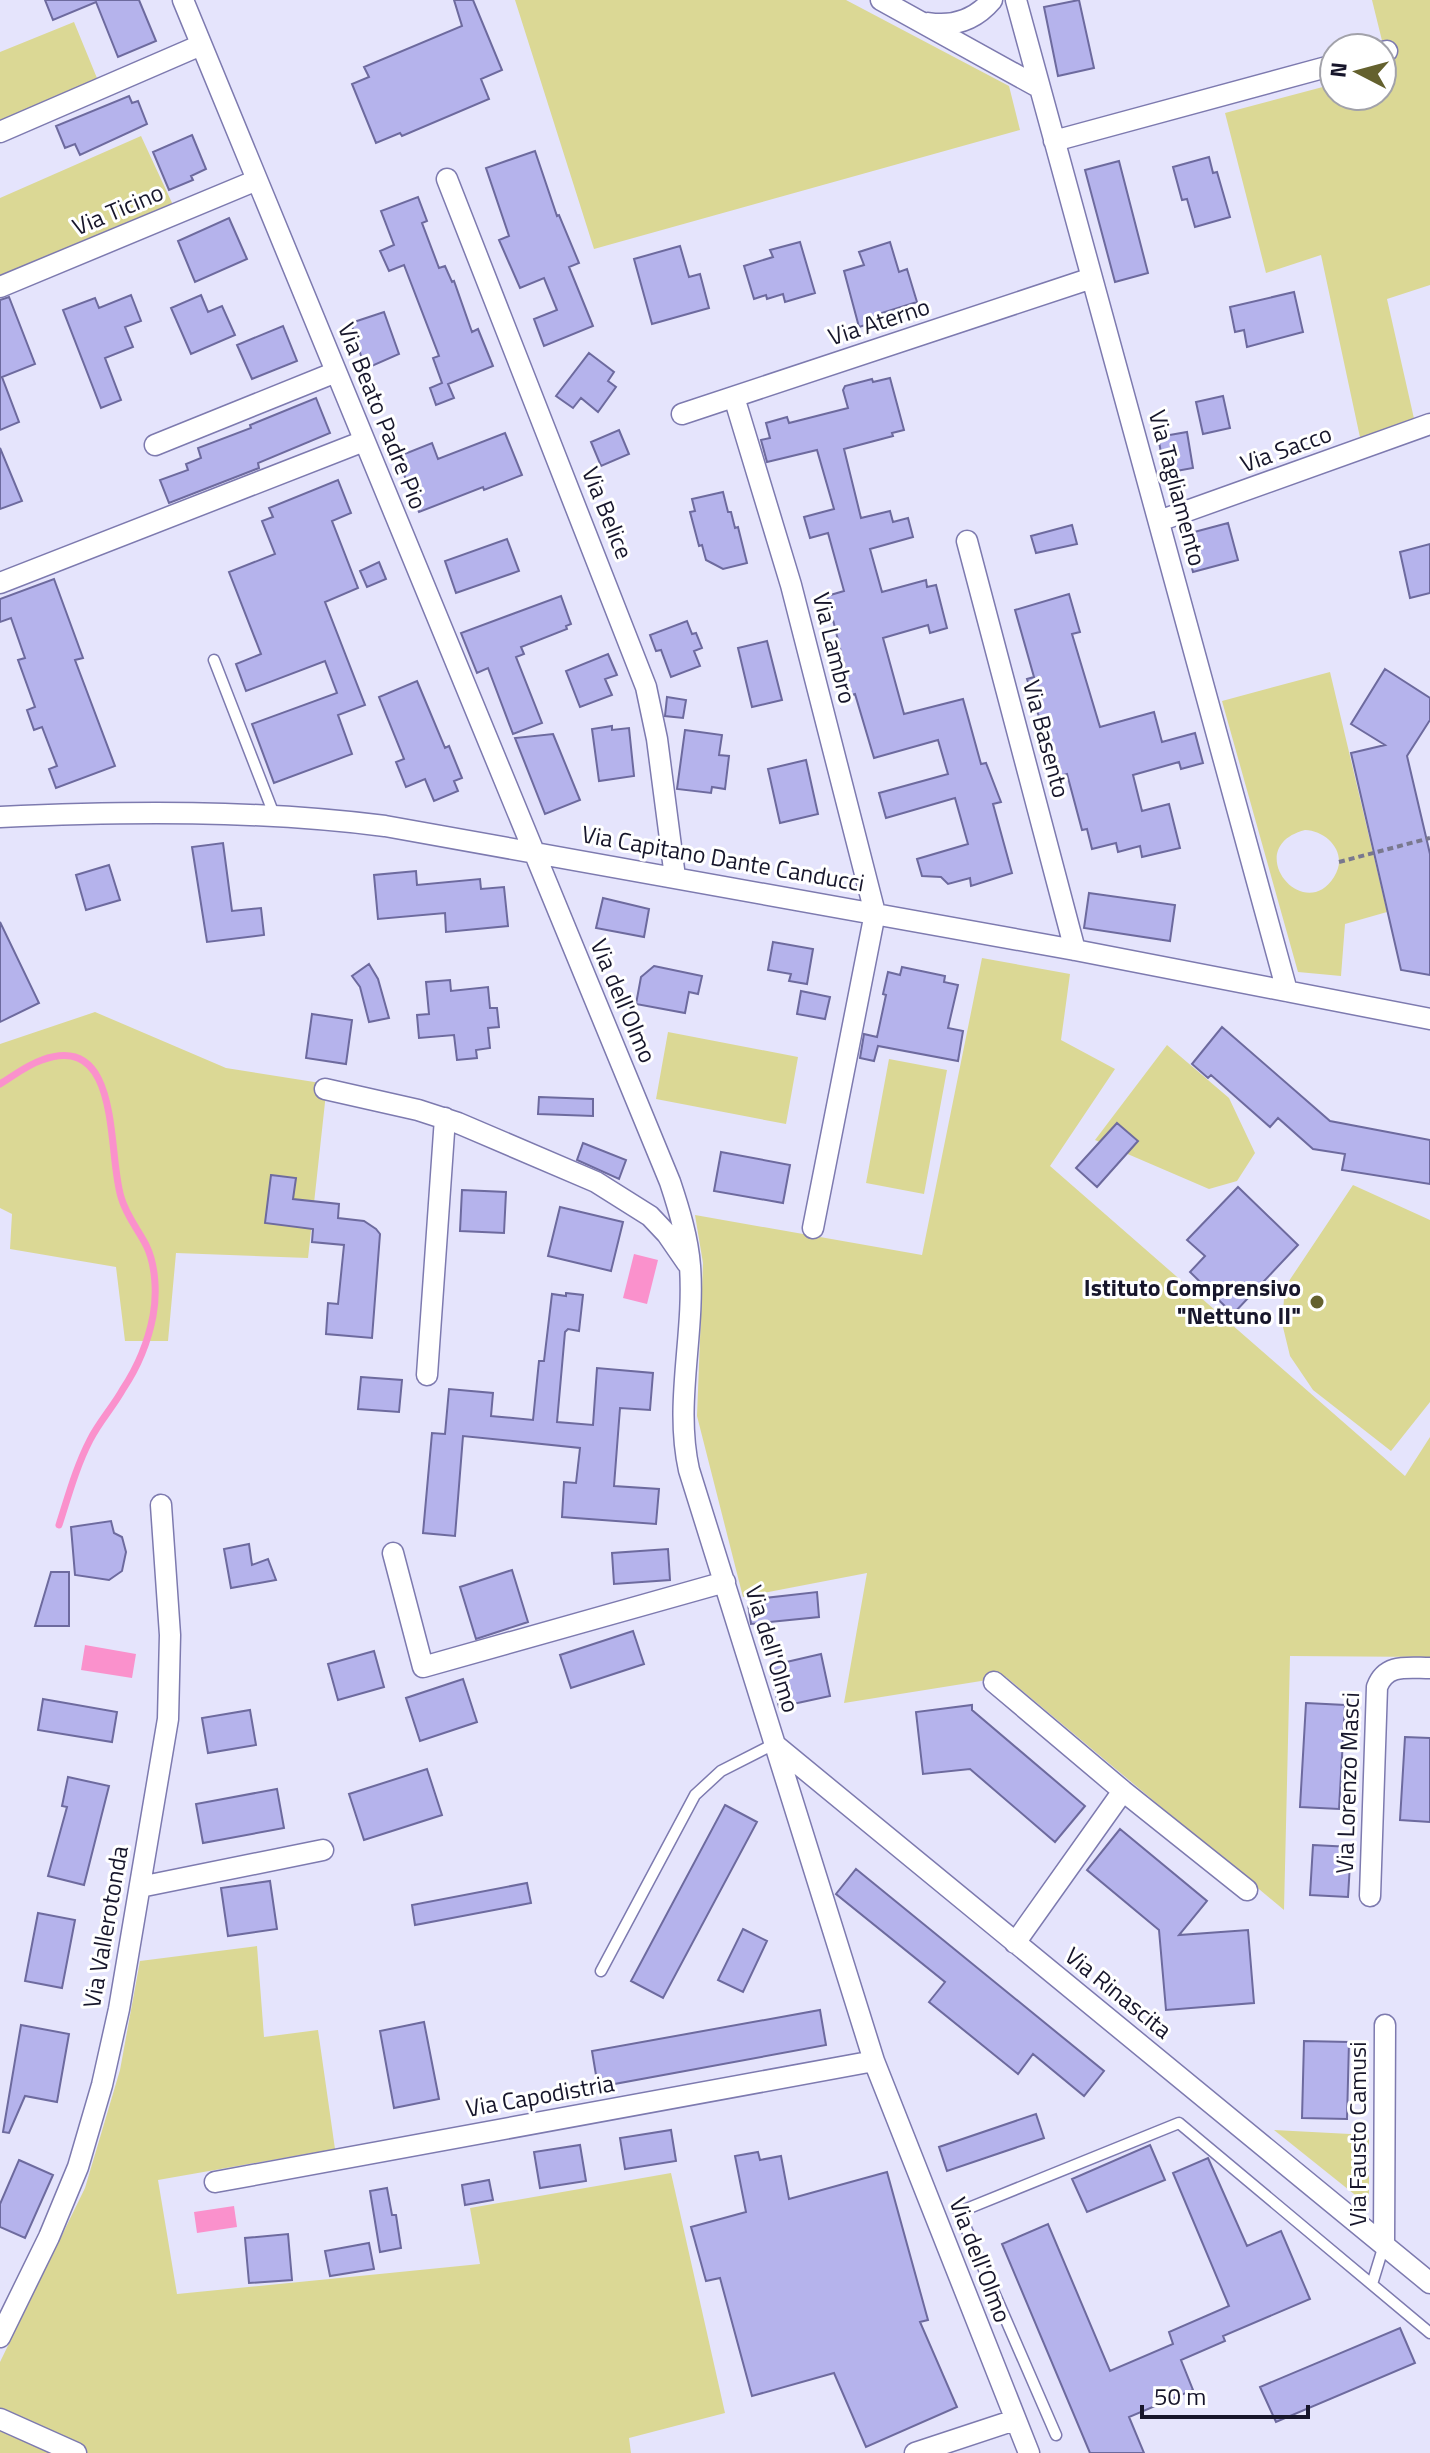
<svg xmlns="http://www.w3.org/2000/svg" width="1430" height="2453" viewBox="0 0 1430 2453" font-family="'Titillium Web',sans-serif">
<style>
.green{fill:#dbd895;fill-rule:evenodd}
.water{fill:#fa91cc}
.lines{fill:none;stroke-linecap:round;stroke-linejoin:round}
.stream{stroke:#fa91cc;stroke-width:7}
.building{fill:#b5b3ec;stroke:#6d6a9e;stroke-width:2}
.service-casing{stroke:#7d7aaf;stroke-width:13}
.minor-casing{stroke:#7d7aaf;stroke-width:23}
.path{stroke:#79788e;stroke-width:4;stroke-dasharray:6 4;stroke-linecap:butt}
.service{stroke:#fff;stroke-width:10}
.minor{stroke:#fff;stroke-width:20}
.poi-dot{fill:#64612e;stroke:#fff;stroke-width:3}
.labels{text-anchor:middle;stroke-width:6;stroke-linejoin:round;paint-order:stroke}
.street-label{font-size:24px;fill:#17162b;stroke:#fff}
.poi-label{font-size:24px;font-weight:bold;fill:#17162b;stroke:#fff;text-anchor:end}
</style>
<rect width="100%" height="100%" fill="#e5e4fc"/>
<path class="green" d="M 515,0 L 846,0 L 1009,86 L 1020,130 L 594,249 Z
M 1372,0 L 1430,0 L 1430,285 L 1387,299 L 1415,423 L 1361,442 L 1321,255 L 1266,273 L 1225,113 L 1334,84 L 1334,96 L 1382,96 L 1382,71 L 1389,69 Z
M 74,22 L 99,83 L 0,124 L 0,52 Z
M 141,136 L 173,205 L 0,277 L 0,198 Z
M 1330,672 L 1387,912 L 1345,924 L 1341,976 L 1298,972 L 1222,701 ZM 1305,830 C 1328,831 1349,854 1334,877 C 1303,926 1240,847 1305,830 Z
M 982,958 L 1070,974 L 1061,1040 L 1115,1069 L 1050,1166 L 1405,1476 L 1430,1437 L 1430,1657 L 1290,1656 L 1284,1910 L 1006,1677 L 844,1703 L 867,1573 L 743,1597 L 697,1416 L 703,1263 L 695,1215 L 922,1255 Z
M 95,1012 L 226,1068 L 327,1084 L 308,1258 L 176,1253 L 168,1341 L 125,1341 L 116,1267 L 10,1249 L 12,1214 L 0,1208 L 0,1044 Z
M 668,1032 L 798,1057 L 786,1124 L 656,1099 Z
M 1167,1045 L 1229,1098 L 1255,1153 L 1237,1181 L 1209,1189 L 1095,1140 Z
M 889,1059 L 947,1070 L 924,1194 L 866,1183 Z
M 1353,1185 L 1430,1220 L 1430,1402 L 1391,1451 L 1313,1390 L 1290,1356 L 1282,1323 L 1285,1287 Z
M 257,1946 L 264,2037 L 318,2030 L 335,2149 L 158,2180 L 177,2294 L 480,2264 L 470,2208 L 671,2173 L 725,2413 L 629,2438 L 631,2453 L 0,2453 L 0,2362 L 85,2188 L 120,2070 L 140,1961 Z
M 1274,2130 L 1369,2135 L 1369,2206 Z"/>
<path class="water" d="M 634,1254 L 658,1260 L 647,1304 L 623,1298 Z
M 85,1645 L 136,1654 L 132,1678 L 81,1670 Z
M 234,2206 L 237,2227 L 197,2233 L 194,2212 Z"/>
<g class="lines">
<path class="stream" d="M 0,1084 C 13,1076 27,1065 42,1060 C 122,1031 107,1152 121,1197 C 126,1215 137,1228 146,1245 C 156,1265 157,1295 153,1316 C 148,1342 137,1368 123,1389 C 113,1407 99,1422 90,1440 C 76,1467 68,1497 59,1525"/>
</g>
<path class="building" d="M 45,0 L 139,0 L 156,41 L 118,57 L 96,2 L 53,20 Z
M 454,0 L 473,0 L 502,70 L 481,79 L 489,99 L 402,136 L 400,133 L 376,143 L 352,84 L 369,77 L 364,67 L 462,26 Z
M 1079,0 L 1094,68 L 1058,76 L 1044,7 Z
M 129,96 L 132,103 L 138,101 L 147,124 L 80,155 L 75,144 L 65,148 L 56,126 Z
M 192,135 L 206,169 L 191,176 L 193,180 L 169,190 L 153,152 Z
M 535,151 L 557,216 L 559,215 L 579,263 L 569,267 L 593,326 L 544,346 L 534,319 L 557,310 L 544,278 L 520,288 L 499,240 L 509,236 L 486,168 Z
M 1209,157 L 1213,173 L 1217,172 L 1230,217 L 1195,227 L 1187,199 L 1182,200 L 1173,167 Z
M 1119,161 L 1148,273 L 1115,282 L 1085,170 Z
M 418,197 L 427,221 L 422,223 L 439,268 L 445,266 L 452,282 L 454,281 L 472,332 L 478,329 L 493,366 L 448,384 L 454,398 L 436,405 L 430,388 L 442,383 L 433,358 L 439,356 L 404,265 L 389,271 L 380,251 L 394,245 L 381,211 Z
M 229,218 L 247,259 L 195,282 L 178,241 Z
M 800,242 L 815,293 L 785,302 L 783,294 L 767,299 L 766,295 L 754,299 L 744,266 L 773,257 L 770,250 Z
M 890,242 L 899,272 L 907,269 L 917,302 L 879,314 L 881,320 L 859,327 L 844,271 L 864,265 L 859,252 Z
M 680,246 L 689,277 L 700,274 L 709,308 L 652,324 L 634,259 Z
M 1294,292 L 1303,332 L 1247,347 L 1244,330 L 1235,332 L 1230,307 Z
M 131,295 L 141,321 L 125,327 L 133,347 L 105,358 L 121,400 L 101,408 L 63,310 L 95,298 L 99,308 Z
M 201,295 L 208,312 L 222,306 L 235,335 L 191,354 L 171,308 Z
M 9,297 L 35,364 L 2,377 L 19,422 L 0,430 L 0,300 Z
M 384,312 L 399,354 L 365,369 L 351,323 Z
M 283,326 L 297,361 L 252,379 L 237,345 Z
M 589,353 L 614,372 L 608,381 L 616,387 L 598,412 L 581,398 L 573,408 L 556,396 Z
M 890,378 L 904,430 L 892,433 L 893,436 L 844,449 L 861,518 L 890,511 L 893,522 L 908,518 L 913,537 L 870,549 L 882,592 L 926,580 L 927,587 L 936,585 L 947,628 L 930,633 L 928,625 L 883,638 L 904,714 L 963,699 L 981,764 L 986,763 L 1001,802 L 993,804 L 1012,873 L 971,886 L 970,878 L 948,884 L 941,877 L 922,876 L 917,859 L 968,844 L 955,798 L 886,818 L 879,793 L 948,774 L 938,740 L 874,758 L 855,694 L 848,696 L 842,673 L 846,672 L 827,596 L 844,591 L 828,533 L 810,538 L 804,517 L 834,509 L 817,450 L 767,462 L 761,440 L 770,438 L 766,423 L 787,417 L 789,423 L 848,408 L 843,390 L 845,386 L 872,379 L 873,382 Z
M 1223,396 L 1230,428 L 1203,434 L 1196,402 Z
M 316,398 L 330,433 L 258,463 L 259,468 L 169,503 L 160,480 L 188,470 L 186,464 L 201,458 L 198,448 L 251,428 L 250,425 Z
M 619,430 L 629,454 L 601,466 L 591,442 Z
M 1187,432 L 1193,468 L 1165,473 L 1158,437 Z
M 505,433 L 522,475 L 484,490 L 483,487 L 419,512 L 397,457 L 432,443 L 438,459 Z
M 0,448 L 22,501 L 0,509 Z
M 338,480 L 351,513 L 332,521 L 358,588 L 325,602 L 365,705 L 338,715 L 352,754 L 274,783 L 252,724 L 337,693 L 325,661 L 246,691 L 236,664 L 261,654 L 229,572 L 275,554 L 262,521 L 273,517 L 269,508 Z
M 723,492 L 728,512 L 731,512 L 735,528 L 738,527 L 747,563 L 723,569 L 706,560 L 702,545 L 699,546 L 690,512 L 695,511 L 692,499 Z
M 1228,523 L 1238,560 L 1193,572 L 1183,535 Z
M 1072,525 L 1077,544 L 1036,553 L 1031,536 Z
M 507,539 L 519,571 L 456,593 L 445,561 Z
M 1430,544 L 1430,593 L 1410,598 L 1400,552 Z
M 379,562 L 386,579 L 367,587 L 360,571 Z
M 54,579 L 83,658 L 75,660 L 115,766 L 56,788 L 49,769 L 57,766 L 42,727 L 34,730 L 27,710 L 35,707 L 18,660 L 25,658 L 11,618 L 0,622 L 0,599 Z
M 1069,594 L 1080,632 L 1072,634 L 1100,727 L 1154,712 L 1162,742 L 1195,733 L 1203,763 L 1181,769 L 1179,762 L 1133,775 L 1142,811 L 1169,804 L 1180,848 L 1142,857 L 1140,846 L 1118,852 L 1116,843 L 1092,849 L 1087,829 L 1082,830 L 1067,774 L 1060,776 L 1045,721 L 1041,723 L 1027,679 L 1034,677 L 1015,610 Z
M 561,596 L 571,624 L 566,626 L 567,629 L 521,647 L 524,654 L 516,657 L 542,723 L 513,734 L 488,668 L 477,673 L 461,633 Z
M 687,621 L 692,634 L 696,633 L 702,648 L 694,651 L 700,666 L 671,677 L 661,650 L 656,651 L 650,635 Z
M 767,641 L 782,700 L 752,707 L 738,648 Z
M 608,654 L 617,675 L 605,679 L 612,695 L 580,707 L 566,671 Z
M 1385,669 L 1430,698 L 1430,720 L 1407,756 L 1430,854 L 1430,975 L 1401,970 L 1351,753 L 1385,745 L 1351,724 Z
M 417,681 L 445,748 L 449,746 L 462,778 L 454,781 L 458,791 L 434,801 L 425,779 L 406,787 L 396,762 L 404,759 L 379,697 Z
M 667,697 L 686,700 L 683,718 L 665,716 Z
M 612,726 L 612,730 L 629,728 L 634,776 L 599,781 L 592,729 Z
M 685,730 L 722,735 L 719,755 L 729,756 L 725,789 L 712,787 L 711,793 L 677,789 Z
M 553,734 L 580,800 L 545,814 L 515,738 Z
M 806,760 L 818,814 L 780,823 L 768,769 Z
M 223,843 L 232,911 L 261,908 L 264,935 L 207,942 L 192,847 Z
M 109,865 L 120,900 L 86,910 L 76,875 Z
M 416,871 L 417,885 L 480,879 L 481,889 L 504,887 L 508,926 L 446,932 L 445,913 L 378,919 L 374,875 Z
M 1089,893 L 1175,905 L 1170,941 L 1084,928 Z
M 603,898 L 649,909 L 644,937 L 596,928 Z
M 0,922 L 39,1003 L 0,1022 Z
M 773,942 L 813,949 L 807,984 L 789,981 L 791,974 L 768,970 Z
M 369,964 L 378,979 L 389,1018 L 369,1022 L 360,987 L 352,976 Z
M 654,966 L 702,976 L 698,994 L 689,992 L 685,1013 L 636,1004 L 641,977 Z
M 902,967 L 945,976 L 944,982 L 958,985 L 948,1028 L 963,1031 L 958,1061 L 878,1046 L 874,1061 L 860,1058 L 864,1034 L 877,1037 L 886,995 L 883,994 L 888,972 L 900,975 Z
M 450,980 L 451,991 L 488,987 L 490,1008 L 497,1008 L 499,1027 L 488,1028 L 490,1048 L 476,1050 L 477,1058 L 457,1060 L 454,1035 L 419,1038 L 417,1015 L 429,1014 L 426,982 Z
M 801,991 L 830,997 L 825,1019 L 797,1014 Z
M 312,1014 L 352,1020 L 346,1064 L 306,1058 Z
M 1222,1027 L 1330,1121 L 1430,1140 L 1430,1184 L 1342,1170 L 1345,1154 L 1313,1149 L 1278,1118 L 1270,1127 L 1211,1075 L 1208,1078 L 1192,1064 Z
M 539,1097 L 593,1099 L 593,1116 L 538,1114 Z
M 1117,1123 L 1138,1141 L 1097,1187 L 1076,1168 Z
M 583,1143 L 626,1160 L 619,1179 L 577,1160 Z
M 721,1152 L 790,1165 L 783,1203 L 714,1191 Z
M 271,1175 L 296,1178 L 293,1199 L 339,1204 L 338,1218 L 364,1221 L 376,1229 L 380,1234 L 372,1338 L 326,1334 L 328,1303 L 338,1304 L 344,1245 L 312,1242 L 313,1229 L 265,1223 Z
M 1238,1187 L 1298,1245 L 1233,1314 L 1190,1272 L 1205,1256 L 1187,1240 Z
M 462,1190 L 506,1192 L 504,1233 L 460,1231 Z
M 560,1207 L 623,1222 L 611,1271 L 548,1256 Z
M 566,1293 L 583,1295 L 579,1331 L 568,1329 L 565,1332 L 557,1422 L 593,1425 L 597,1368 L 653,1373 L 650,1410 L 620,1408 L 614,1486 L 659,1489 L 656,1524 L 562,1517 L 564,1482 L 576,1483 L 580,1448 L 463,1436 L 455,1536 L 423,1533 L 432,1433 L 445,1434 L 449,1389 L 493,1393 L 491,1416 L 533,1420 L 539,1361 L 544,1361 L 552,1294 L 566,1296 Z
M 361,1377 L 402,1380 L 399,1412 L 358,1409 Z
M 111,1521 L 114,1533 L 122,1537 L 126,1552 L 122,1571 L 109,1580 L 75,1575 L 71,1527 Z
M 249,1544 L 252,1565 L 268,1559 L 276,1580 L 231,1588 L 224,1549 Z
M 668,1549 L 670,1580 L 614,1584 L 612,1553 Z
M 512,1570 L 528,1622 L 476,1639 L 460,1587 Z
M 51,1572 L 69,1572 L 69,1626 L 35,1626 Z
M 817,1592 L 819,1617 L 751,1624 L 748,1604 L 765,1602 L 765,1598 Z
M 633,1631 L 644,1664 L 571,1688 L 560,1655 Z
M 374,1651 L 384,1687 L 338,1700 L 328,1664 Z
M 821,1654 L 830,1696 L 779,1707 L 769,1666 Z
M 463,1679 L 477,1722 L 420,1741 L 406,1698 Z
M 43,1699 L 117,1712 L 112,1742 L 38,1730 Z
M 1306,1703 L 1345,1705 L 1339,1809 L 1300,1807 Z
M 972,1705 L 972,1710 L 1085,1806 L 1055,1842 L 970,1769 L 923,1774 L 916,1712 Z
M 250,1710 L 256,1745 L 208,1753 L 202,1718 Z
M 1405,1737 L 1430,1738 L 1430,1822 L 1400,1820 Z
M 427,1769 L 442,1815 L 364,1840 L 349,1794 Z
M 68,1777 L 109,1786 L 84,1885 L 48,1876 L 67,1807 L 62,1806 Z
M 277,1789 L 284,1828 L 203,1843 L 196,1804 Z
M 725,1805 L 757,1822 L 663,1998 L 631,1981 Z
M 1120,1829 L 1207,1901 L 1179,1935 L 1248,1930 L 1254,2003 L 1166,2010 L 1159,1930 L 1087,1870 Z
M 1313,1845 L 1351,1847 L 1348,1897 L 1310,1895 Z
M 856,1869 L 1104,2071 L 1084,2096 L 1033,2054 L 1018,2074 L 929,2002 L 945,1982 L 836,1894 Z
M 270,1881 L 277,1929 L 228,1936 L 221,1888 Z
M 527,1883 L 531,1903 L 415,1925 L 412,1905 Z
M 38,1913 L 75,1920 L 62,1988 L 25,1981 Z
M 743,1929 L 767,1941 L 743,1992 L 718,1980 Z
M 820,2010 L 826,2045 L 598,2087 L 592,2051 Z
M 424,2022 L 439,2099 L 394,2108 L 380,2031 Z
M 21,2025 L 69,2034 L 57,2102 L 25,2096 L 9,2133 L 3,2132 Z
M 1304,2041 L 1349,2042 L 1347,2119 L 1302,2118 Z
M 1036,2114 L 1044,2138 L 947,2171 L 939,2147 Z
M 671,2130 L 676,2161 L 625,2169 L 620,2138 Z
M 580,2145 L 586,2181 L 540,2188 L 534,2152 Z
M 1150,2145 L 1165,2180 L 1087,2212 L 1072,2179 Z
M 758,2152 L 760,2160 L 781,2156 L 789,2199 L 887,2172 L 928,2320 L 920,2322 L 957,2407 L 866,2447 L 834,2373 L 752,2396 L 720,2278 L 706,2281 L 691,2227 L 746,2212 L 735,2156 Z
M 1208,2158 L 1247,2246 L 1281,2231 L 1310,2299 L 1223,2336 L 1225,2341 L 1181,2360 L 1193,2390 L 1129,2417 L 1144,2453 L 1090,2453 L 1002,2244 L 1048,2224 L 1110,2371 L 1173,2344 L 1169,2332 L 1229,2306 L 1173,2173 Z
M 19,2160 L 53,2175 L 25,2238 L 0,2227 L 0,2204 Z
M 489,2180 L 493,2200 L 465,2205 L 462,2185 Z
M 387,2188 L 392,2215 L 396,2215 L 401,2248 L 380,2252 L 370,2191 Z
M 288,2234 L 292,2280 L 249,2283 L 245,2238 Z
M 369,2243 L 374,2269 L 330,2276 L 325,2251 Z
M 1400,2328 L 1415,2363 L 1276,2422 L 1260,2387 Z"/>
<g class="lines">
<defs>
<path id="service" d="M 214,660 L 275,817
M 601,1971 L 695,1795 L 721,1771 L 774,1744
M 1372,2284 L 1384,2245
M 1056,2435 L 959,2212 L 1179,2123 L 1430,2333"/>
<path id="minor" d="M 183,0 L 670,1182 C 679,1209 688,1238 690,1266 C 695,1335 674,1403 689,1470 L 874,2061 L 1029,2453
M 881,0 L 1040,88
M 1016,0 L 1287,991
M 928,23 C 953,27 975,20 992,0
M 1382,52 L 1387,51
M 0,132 L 201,45
M 1054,141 L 1334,65
M 447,179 L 646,687 L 657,739 L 675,877
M 0,287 L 257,180
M 734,397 L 791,585 L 875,913 L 813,1228
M 682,414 L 1092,278
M 155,445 L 336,372
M 1159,521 L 1430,424
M 967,541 L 1075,950
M 0,583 L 364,441
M 0,817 C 127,811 258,810 385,826 L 1075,950 L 1430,1019
M 325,1089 L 418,1110 L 458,1123 L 596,1182 L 650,1216 L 667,1234 L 687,1263
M 427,1375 L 445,1118
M 393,1553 L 423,1667 L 725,1582
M 994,1682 L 1123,1791 L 1247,1890
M 774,1744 L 1430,2283
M 140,1887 L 323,1850
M 1370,1896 L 1377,1687 C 1386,1663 1408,1668 1430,1668
M 1015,1943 L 1123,1791
M 215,2182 L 874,2061
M 1384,2245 L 1385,2025
M 0,2337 L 49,2237 L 78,2167 L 102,2085 L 119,2009 L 168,1719 L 170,1635 L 161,1505
M 0,2419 L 76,2453
M 915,2453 L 1015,2420"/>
</defs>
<use href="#service" class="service-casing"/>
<use href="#minor" class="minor-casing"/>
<path class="path" d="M 1339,862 L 1430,838"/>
<use href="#service" class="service"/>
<use href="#minor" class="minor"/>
</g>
<circle class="poi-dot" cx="1317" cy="1302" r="8"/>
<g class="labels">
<g class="street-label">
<text transform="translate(118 210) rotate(-23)" y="8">Via Ticino</text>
<text transform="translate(879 322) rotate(-18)" y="8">Via Aterno</text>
<text transform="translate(382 416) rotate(68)" y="8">Via Beato Padre Pio</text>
<text transform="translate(1286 449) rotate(-20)" y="8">Via Sacco</text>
<text transform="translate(1177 488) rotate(75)" y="8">Via Tagliamento</text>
<text transform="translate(607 513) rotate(68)" y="8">Via Belice</text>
<text transform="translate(834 648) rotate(76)" y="8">Via Lambro</text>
<text transform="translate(1046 739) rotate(75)" y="8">Via Basento</text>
<text transform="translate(723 859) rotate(10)" y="8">Via Capitano Dante Canducci</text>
<text transform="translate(623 1001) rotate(67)" y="8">Via dell'Olmo</text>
<text transform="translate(772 1649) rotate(73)" y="8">Via dell'Olmo</text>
<text transform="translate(1348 1783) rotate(-88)" y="8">Via Lorenzo Masci</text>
<text transform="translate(106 1927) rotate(-80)" y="8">Via Vallerotonda</text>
<text transform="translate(1118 1993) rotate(39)" y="8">Via Rinascita</text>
<text transform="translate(540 2096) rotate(-10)" y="8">Via Capodistria</text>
<text transform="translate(1358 2134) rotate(-90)" y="8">Via Fausto Camusi</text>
<text transform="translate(980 2260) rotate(69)" y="8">Via dell'Olmo</text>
</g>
<g class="poi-label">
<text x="1301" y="1296">Istituto Comprensivo<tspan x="1301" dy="28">"Nettuno II"</tspan></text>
</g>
</g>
<g transform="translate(1358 72) rotate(276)"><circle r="38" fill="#ffffff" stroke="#a2a2aa" stroke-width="2"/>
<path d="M0-6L14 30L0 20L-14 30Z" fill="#64612e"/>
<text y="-12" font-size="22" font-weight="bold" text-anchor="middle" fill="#17162b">N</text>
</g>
<path d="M1142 2405v12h166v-12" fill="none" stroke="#17162b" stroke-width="4"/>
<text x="1154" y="2405" font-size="24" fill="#17162b" stroke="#ffffff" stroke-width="6" paint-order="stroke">50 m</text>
</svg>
